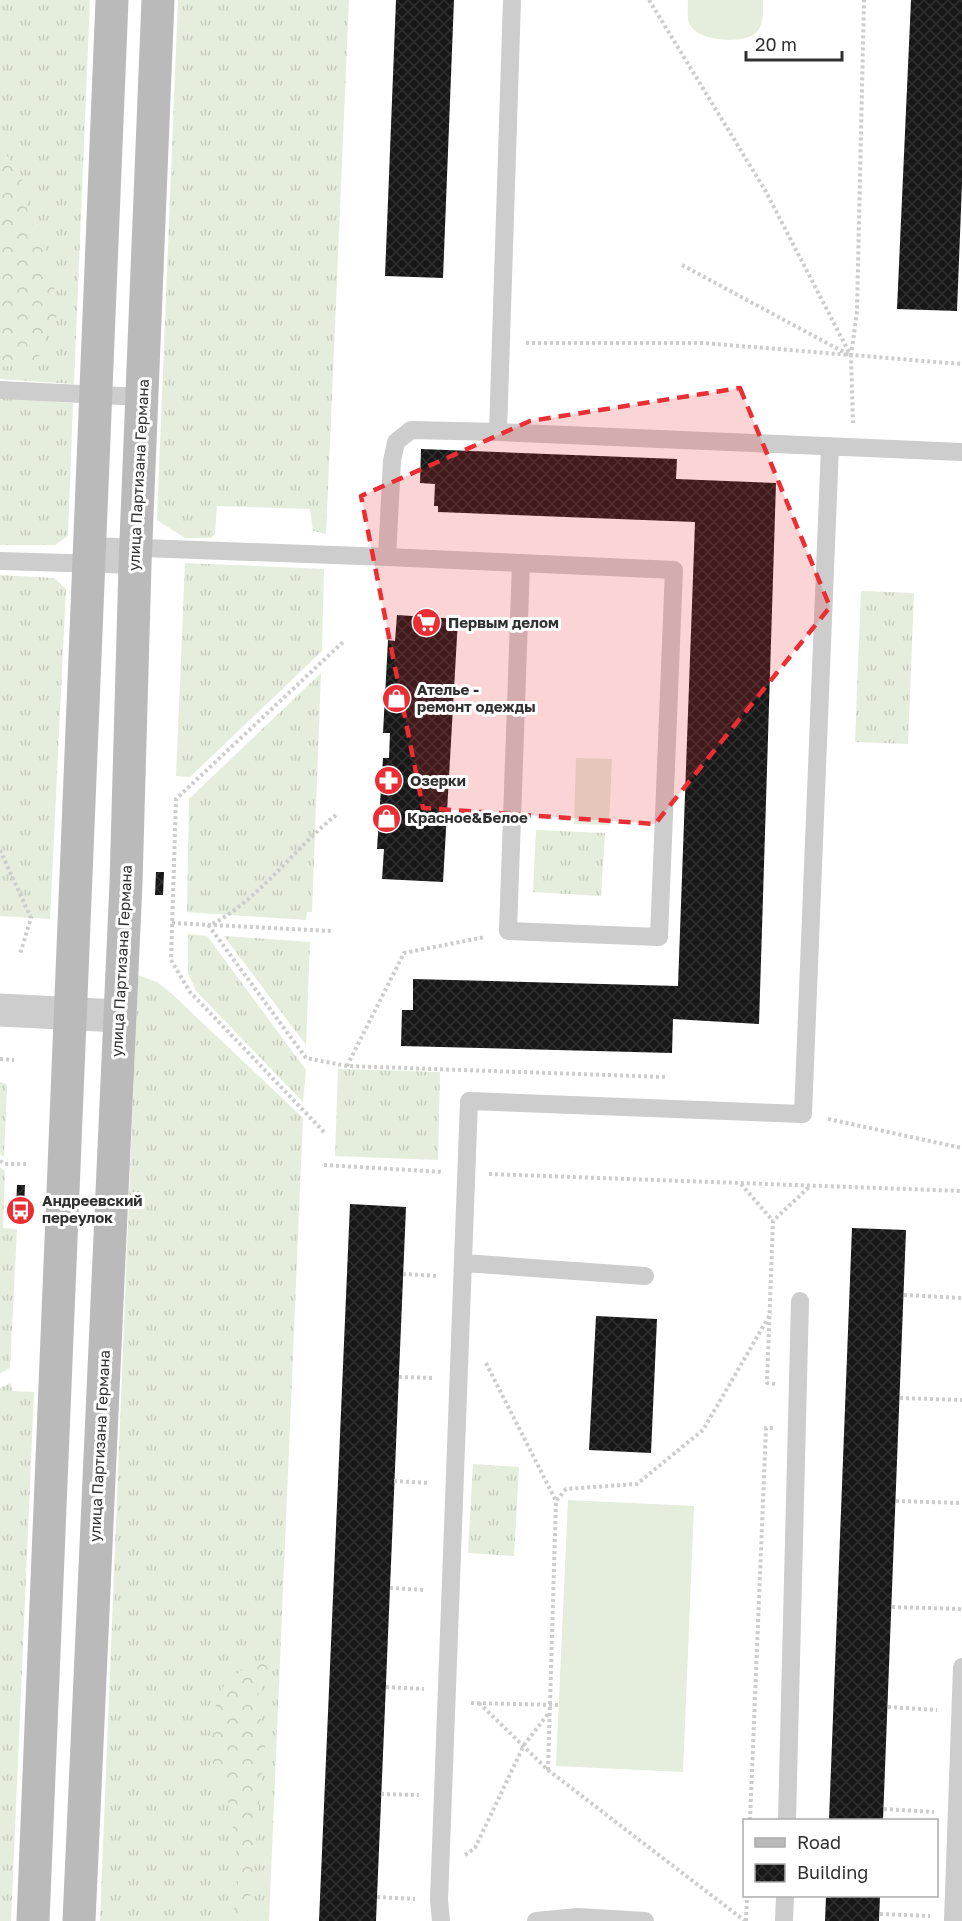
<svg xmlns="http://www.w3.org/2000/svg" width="962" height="1921" viewBox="0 0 962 1921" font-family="'Golos Text',sans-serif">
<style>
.grass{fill:url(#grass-tufts)}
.forest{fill:url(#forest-crowns)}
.pitch{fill:#e5eddd}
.building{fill:url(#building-cross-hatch)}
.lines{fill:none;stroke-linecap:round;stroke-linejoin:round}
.path{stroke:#cdcdcd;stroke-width:4;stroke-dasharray:3 3;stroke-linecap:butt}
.lane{stroke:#cdcdcd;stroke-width:18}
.street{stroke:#cdcdcd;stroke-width:33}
.secondary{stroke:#bababa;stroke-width:33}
.marked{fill:#eb2e34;fill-opacity:0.2;stroke:#eb2e34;stroke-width:4.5;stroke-dasharray:12 8;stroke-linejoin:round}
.labels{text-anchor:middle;stroke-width:6;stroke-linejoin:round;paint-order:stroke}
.street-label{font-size:15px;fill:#303030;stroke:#fff}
.poi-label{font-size:15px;font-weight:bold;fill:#303030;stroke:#fff;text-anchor:start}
</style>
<defs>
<pattern id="grass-tufts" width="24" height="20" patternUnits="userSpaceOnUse" patternTransform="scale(1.5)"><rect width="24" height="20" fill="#e5eddd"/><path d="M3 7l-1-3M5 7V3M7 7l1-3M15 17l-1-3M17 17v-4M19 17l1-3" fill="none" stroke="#c5ccbe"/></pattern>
<pattern id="forest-crowns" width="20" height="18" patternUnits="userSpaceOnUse" patternTransform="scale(1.5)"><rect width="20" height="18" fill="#e5eddd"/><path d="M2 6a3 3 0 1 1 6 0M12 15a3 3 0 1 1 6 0" fill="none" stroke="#c5ccbe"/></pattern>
<pattern id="building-cross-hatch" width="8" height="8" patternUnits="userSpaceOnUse" patternTransform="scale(1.5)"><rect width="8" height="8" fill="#171717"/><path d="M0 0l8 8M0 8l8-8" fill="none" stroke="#303030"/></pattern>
</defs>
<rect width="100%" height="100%" fill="#fff"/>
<path class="grass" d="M 0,0 L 90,0 L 74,384 L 0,379 Z
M 178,0 L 349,0 L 326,534 L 313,531 L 310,509 L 217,506 L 215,534 L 211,538 L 185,538 L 157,520 Z
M 0,398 L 73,403 L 68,536 L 55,545 L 0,545 Z
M 185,563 L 324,569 L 322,651 L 190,777 L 176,776 Z
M 0,575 L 54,578 L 66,589 L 50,919 L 0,916 Z
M 861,591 L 914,593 L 908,744 L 855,742 Z
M 321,673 L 312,912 L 307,912 L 306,920 L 187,912 L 189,799 Z
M 536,830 L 605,833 L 601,896 L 533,892 Z
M 188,934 L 207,936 L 306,1070 L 303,1102 L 196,991 L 188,973 Z
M 224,936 L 310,942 L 306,1045 Z
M 138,975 L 157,982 L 171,993 L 303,1118 L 269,1921 L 100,1921 Z
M 338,1069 L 440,1072 L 438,1160 L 335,1156 Z
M 0,1082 L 6,1084 L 7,1088 L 4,1157 L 0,1154 Z
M 0,1167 L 5,1171 L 3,1228 L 17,1229 L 10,1368 L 0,1373 Z
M 11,1383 L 12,1391 L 34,1392 L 11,1921 L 0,1921 L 0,1388 Z
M 473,1464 L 519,1467 L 514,1556 L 468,1553 Z"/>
<path class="forest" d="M 0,149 L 9,158 L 27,190 L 27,209 L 34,229 L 43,242 L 48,272 L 59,301 L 56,318 L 46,332 L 44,348 L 38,358 L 29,363 L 0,367 Z
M 267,1659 L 270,1668 L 257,1698 L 265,1743 L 248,1921 L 226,1921 L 232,1916 L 237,1896 L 240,1844 L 233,1828 L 232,1811 L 213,1767 L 210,1720 L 225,1683 L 245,1668 Z"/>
<path class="pitch" d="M 688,0 L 763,0 C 763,10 764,23 757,32 C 745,45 696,42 689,23 C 687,17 688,7 688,0 Z
M 576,758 L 612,759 L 609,825 L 574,824 Z
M 568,1500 L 694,1506 L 683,1772 L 556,1766 Z"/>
<path class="building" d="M 396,0 L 454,0 L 443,278 L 385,276 Z
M 911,0 L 962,0 L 962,184 L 957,311 L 897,309 Z
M 421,449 L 677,459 L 676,479 L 776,483 L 759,1024 L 673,1019 L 672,1053 L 401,1046 L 402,1010 L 413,1010 L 413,979 L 678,986 L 695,522 L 438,512 L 438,506 L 434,506 L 435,484 L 420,483 Z
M 397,615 L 458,619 L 443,882 L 382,879 L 384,849 L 377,849 L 383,758 L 389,758 L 390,733 L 383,733 L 388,640 L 395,641 Z
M 156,872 L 164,872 L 163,895 L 155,895 Z
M 17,1185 L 25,1185 L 24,1208 L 16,1208 Z
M 350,1204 L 406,1207 L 377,1897 L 376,1921 L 319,1921 Z
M 852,1228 L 906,1230 L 883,1820 L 829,1820 Z
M 596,1316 L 657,1319 L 651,1453 L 589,1450 Z
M 826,1896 L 880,1896 L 879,1921 L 825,1921 Z"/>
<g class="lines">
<path class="path" d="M 649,0 L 765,190 L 851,356 L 853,423
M 682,265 L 851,356 L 857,311 L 864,0
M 526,343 L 703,343 L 962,364
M 336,815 C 293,850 258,901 209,926 L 306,1058 L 347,1066 L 666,1077
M 0,850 L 31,918 L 20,954
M 172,923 L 331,931
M 0,1059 L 14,1060
M 347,1066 L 404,953 L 485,937
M 828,1119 L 962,1148
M 324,1132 L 190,992 L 171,960 L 176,799 L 344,641
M 0,1161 L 5,1164 L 28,1164
M 324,1165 L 443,1172
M 489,1174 L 962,1191
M 741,1184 L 773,1221
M 403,1274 L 438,1276
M 904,1295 L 962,1298
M 486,1363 L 556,1501
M 399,1377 L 434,1378
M 775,1384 L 767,1383 L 773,1221 L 810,1186
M 900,1398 L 962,1400
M 394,1481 L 430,1483
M 896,1501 L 962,1503
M 390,1588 L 425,1590
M 892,1607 L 962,1609
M 386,1687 L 424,1689
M 471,1703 L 558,1705
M 479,1703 L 548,1770 L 745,1921
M 888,1707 L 937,1710
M 548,1770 L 556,1501 L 566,1489 L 637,1484 L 703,1430 L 771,1313
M 381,1794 L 419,1795
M 884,1809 L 934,1812
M 750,1820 L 766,1428 L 773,1428
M 465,1855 L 475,1848 L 524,1745 L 548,1714
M 377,1897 L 415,1899
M 880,1914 L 930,1916
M 746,1921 L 747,1896"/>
<path class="lane" d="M 512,0 L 498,432 L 962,452
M 0,390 L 143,397
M 498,432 L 411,430 L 396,442 L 392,461 L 387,557 C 483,562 578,565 674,570 L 659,937 L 508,931 L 521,563
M 91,546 L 387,557
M 0,561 L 135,565
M 464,1263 L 645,1276
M 787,1820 L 800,1301
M 441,1921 L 439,1900 L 469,1101 L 803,1114 L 830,446
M 536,1921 L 578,1917 L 645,1921
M 784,1921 L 785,1896
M 953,1921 L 962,1667"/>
<path class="street" d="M 0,1010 L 119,1016"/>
<path class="secondary" d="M 33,1921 L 112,0
M 79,1921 L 126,883 L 135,565 L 158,0"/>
</g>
<path class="marked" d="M 740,388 L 830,607 L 655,824 L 423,808 L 361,496 L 530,421 Z"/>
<defs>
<symbol id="supermarket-disc" viewBox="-11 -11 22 22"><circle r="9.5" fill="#eb2e34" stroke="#fff"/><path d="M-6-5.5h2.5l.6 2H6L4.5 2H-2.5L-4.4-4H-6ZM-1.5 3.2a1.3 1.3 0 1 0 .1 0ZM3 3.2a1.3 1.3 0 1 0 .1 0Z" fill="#fff"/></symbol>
<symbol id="shop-disc" viewBox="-11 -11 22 22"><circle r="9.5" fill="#eb2e34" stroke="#fff"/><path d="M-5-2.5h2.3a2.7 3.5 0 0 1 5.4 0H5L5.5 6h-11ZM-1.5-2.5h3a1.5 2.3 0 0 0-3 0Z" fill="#fff"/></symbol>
<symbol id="pharmacy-disc" viewBox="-11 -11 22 22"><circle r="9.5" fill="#eb2e34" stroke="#fff"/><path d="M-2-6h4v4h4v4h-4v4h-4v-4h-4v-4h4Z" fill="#fff"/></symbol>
<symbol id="bus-disc" viewBox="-11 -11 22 22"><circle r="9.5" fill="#eb2e34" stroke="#fff"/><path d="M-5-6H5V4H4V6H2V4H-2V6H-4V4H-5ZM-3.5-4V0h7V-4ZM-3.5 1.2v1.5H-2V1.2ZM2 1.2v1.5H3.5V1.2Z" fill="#fff"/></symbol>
</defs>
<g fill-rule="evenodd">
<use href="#supermarket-disc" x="410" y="606" width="33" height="33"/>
<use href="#shop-disc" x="380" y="682" width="33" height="33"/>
<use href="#pharmacy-disc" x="372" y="764" width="33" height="33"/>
<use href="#shop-disc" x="370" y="802" width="33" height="33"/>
<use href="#bus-disc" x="4" y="1194" width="33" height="33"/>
</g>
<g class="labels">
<g class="street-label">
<text transform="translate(139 475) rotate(-87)" y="5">улица Партизана Германа</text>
<text transform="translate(122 961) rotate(-87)" y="5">улица Партизана Германа</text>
<text transform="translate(100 1446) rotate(-87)" y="5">улица Партизана Германа</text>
</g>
<g class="poi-label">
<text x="448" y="628">Первым делом</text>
<text x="417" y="695">Ателье -<tspan x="417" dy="17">ремонт одежды</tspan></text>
<text x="410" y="786">Озерки</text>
<text x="407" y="823">Красное&amp;Белое</text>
<text x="42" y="1206">Андреевский<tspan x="42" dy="17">переулок</tspan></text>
</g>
</g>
<rect x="743" y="1819" width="195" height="78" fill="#ffffff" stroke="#acacac" stroke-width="1.5"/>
<rect x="755" y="1838" width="30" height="9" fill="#bababa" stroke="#acacac" stroke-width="1.5"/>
<text x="797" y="1849" font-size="18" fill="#303030">Road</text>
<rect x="755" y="1864" width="30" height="18" fill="url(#building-cross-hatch)" stroke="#acacac" stroke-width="1.5"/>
<text x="797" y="1879" font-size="18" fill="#303030">Building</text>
<path d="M746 51v9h96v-9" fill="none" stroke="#303030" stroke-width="3"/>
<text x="755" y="51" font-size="18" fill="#303030" stroke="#ffffff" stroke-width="4.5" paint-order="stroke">20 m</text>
</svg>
